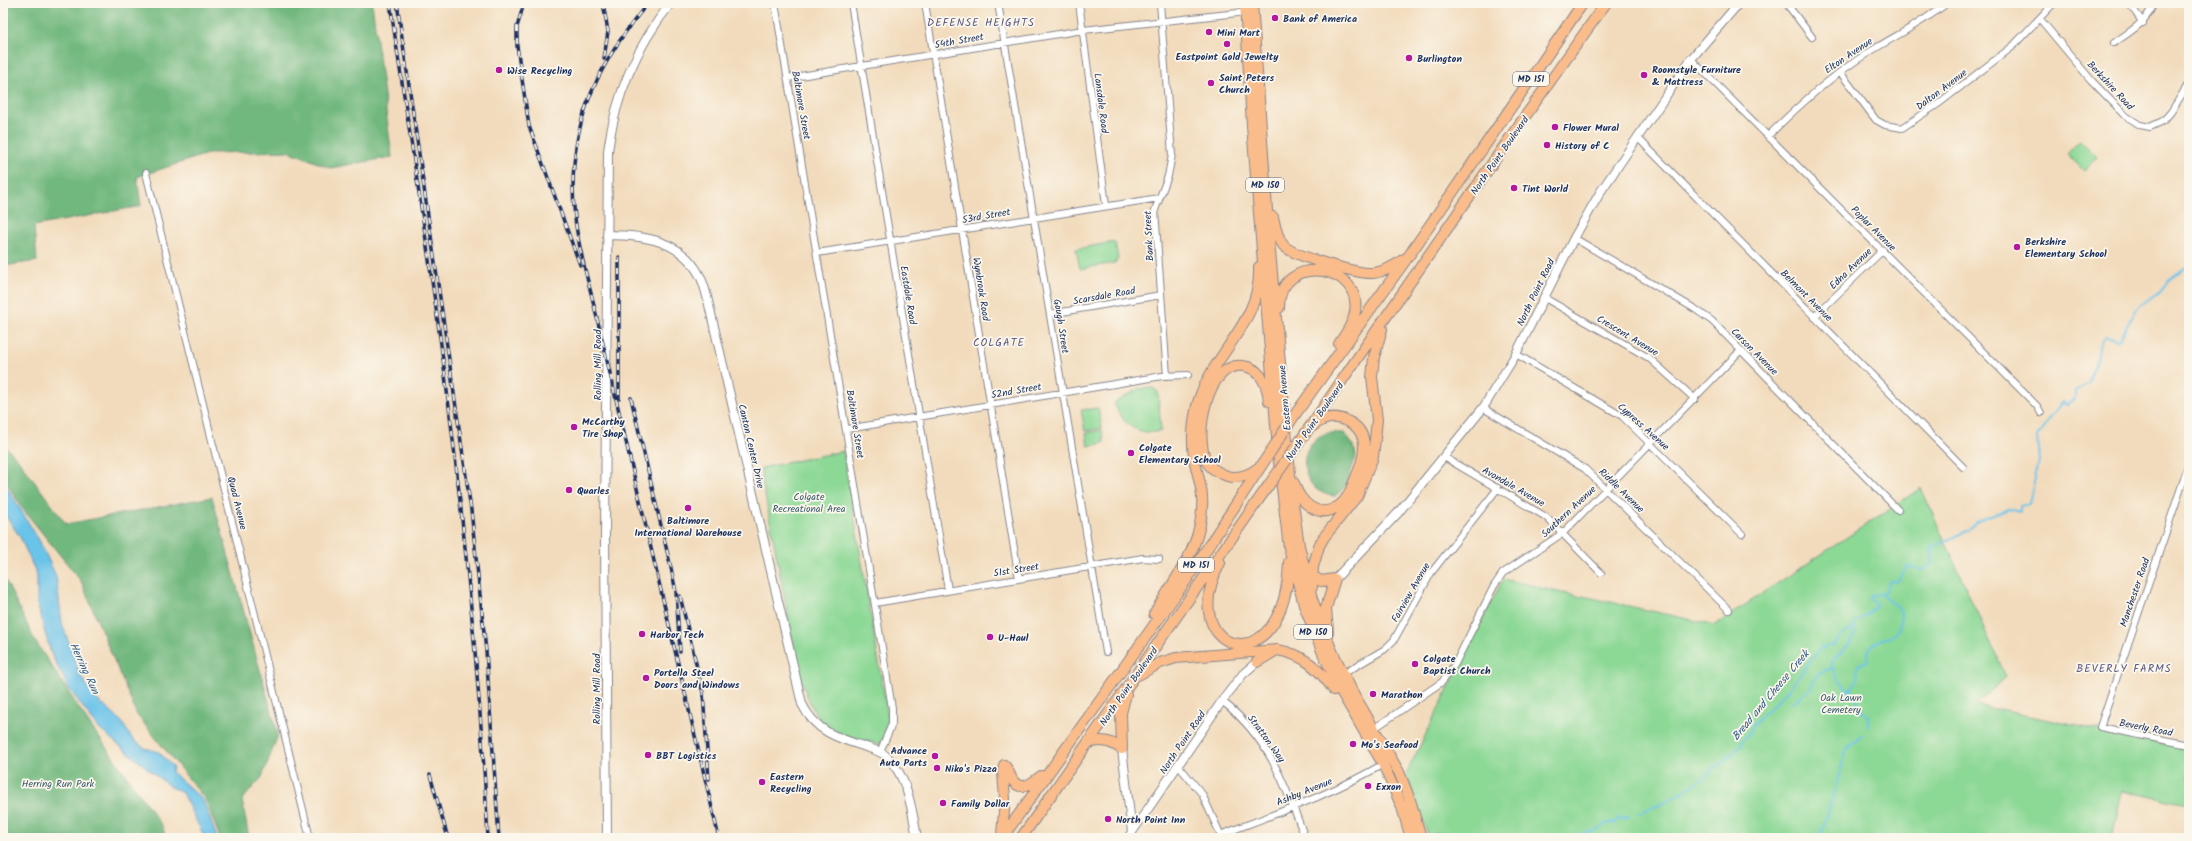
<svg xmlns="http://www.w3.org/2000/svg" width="2192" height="841" viewBox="0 0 2192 841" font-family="Kalam,sans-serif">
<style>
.green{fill:#8cd895;stroke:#54847a}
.forest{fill:#71b87e;stroke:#46746e}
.water{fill:#6bc3e9;stroke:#4379a4}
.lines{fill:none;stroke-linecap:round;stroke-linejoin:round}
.stream{stroke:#6bc3e9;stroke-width:2}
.minor-casing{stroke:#86858d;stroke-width:8}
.tertiary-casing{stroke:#86858d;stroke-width:10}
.primary-casing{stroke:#86858d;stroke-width:12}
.minor{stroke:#fff;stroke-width:6}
.tertiary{stroke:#fff;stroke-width:8}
.primary{stroke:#fabc8b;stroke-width:10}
.rail-casing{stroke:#1b2f5e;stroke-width:3.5}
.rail{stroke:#fbf7ec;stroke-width:2;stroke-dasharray:6;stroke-linecap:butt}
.primary-bridge-casing{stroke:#86858d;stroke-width:12;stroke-linecap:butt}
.primary-bridge{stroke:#fabc8b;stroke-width:10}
.poi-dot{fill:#b5179e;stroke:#fbf7ec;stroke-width:1.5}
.labels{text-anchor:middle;stroke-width:3.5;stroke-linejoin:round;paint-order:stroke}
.shield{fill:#fbf7ec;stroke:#5e6b89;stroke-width:1}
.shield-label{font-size:9px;font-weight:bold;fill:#1b2f5e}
.poi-label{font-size:10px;font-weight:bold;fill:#1b2f5e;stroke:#fbf7ec;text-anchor:start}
.street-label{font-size:10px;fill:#1b2f5e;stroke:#fbf7ec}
.park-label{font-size:10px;fill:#37596c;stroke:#fbf7ec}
.neighbourhood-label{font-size:11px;letter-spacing:1px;fill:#5c5a86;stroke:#fbf7ec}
.water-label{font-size:11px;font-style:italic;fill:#335b88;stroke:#fbf7ec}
</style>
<rect width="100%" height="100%" fill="#fbf7ec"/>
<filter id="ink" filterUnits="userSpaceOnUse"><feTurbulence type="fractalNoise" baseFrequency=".025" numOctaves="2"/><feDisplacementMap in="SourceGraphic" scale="8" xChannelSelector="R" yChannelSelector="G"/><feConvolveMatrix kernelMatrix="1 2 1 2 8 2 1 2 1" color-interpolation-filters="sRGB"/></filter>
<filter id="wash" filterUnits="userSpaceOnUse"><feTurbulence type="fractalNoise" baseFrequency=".012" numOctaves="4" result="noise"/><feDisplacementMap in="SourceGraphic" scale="16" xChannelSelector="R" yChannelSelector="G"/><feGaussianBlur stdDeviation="0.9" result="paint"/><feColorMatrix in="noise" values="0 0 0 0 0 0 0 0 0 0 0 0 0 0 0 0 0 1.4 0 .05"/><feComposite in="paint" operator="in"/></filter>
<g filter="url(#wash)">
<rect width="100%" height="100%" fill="#f2dbbc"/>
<path class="green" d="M 2080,140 L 2097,157 L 2084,171 L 2067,154 Z
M 1115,242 L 1118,259 L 1115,263 L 1080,269 L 1076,249 Z
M 1153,388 L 1158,392 L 1161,431 C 1137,436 1123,425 1114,403 L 1138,389 Z
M 1098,408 L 1102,428 L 1085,431 L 1081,410 Z
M 1102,430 L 1104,443 L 1088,446 L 1086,433 Z
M 843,451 L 888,717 L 884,737 L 879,745 C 863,740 845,736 831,729 C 812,719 806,691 799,673 L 762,480 L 761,468 Z
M 1921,488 L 2006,677 L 1976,705 L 2189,749 L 2189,804 L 2122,791 L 2112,838 L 1446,838 L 1443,832 L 1428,835 L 1406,774 L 1503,579 L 1540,587 L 1540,588 L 1581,597 L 1583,596 L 1715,625 Z"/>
<path class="forest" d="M 3,3 L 372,3 L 392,157 L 330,168 L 289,151 L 210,153 L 137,177 L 141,206 L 34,226 L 37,261 L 3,266 Z
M 1344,433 L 1354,446 L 1356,456 L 1346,486 L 1335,496 C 1302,494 1293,450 1322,435 C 1328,432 1337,433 1344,433 Z
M 3,444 L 16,457 L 66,524 L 212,497 L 278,735 L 262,777 L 242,800 L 249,838 L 220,838 L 205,799 L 137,715 L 81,581 L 22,508 L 3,477 Z
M 3,575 L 35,641 L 88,722 L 163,827 L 165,838 L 3,838 Z"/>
<path class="water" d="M 3,481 L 39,540 L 56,576 L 62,623 L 80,675 L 95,698 L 121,721 L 133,740 L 145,748 L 159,752 L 173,767 L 172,772 L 203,800 L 217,838 L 205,838 L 182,793 L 169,786 L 99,729 L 70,690 L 52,656 L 47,640 L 37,603 L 37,575 L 20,537 L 3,512 Z"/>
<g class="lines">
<path class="stream" d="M 1852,693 C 1842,685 1831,674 1832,661 L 1850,644 L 1856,633 L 1854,628 L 1855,622 L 1867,615 L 1876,605 L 1875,602 L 1870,599 L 1870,596 L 1884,593
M 1793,702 L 1811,688 L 1817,674 L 1832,668
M 1868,727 L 1868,716 L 1863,712 L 1850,688 L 1857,679 L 1858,665 L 1868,661 C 1869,657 1867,653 1869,649 C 1876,638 1889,639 1898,630 C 1907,595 1893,612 1883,595 L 1890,581 L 1898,581 L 1907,566 L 1922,570 L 1933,563 L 1931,548 L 1968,530 L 1978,521 L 2009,509 L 2020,512 L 2020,506 L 2029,504 L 2039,461 L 2037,437 L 2062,402 L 2066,405 L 2075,398 L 2075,391 L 2089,383 C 2090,375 2092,372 2095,365 C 2100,356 2096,344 2105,336 L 2113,338 L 2116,341 L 2119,339 L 2138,307 L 2160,291 L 2170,279 L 2183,269 L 2189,267
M 1638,813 L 1662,804 L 1706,777 L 1711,769 L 1722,763 L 1741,745 L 1743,739 L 1750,732 L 1755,723 L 1787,691 L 1820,649 L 1834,644 L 1842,635 L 1854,628
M 1561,838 L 1566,838
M 1570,838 C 1579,834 1585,833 1595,831 C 1604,828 1602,822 1615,823 L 1618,818 L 1623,819 L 1629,816
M 1820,838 L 1847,749 L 1862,735"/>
</g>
</g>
<g filter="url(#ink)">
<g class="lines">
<defs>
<path id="minor" d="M 775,3 L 892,708 L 892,724 L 880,752
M 851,3 L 948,590
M 925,3 L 1019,579
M 998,3 L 1106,652
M 1079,3 L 1106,205
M 1160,3 L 1172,155 L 1168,176 L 1155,210 L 1167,376
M 1786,3 L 1812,37
M 2129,3 L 2143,23
M 2040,19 L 2091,80 L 2126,116 L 2140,125 L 2150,127 L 2163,121 L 2171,112 L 2189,83
M 2114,43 C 2131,31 2146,23 2154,3
M 1691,59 L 2037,406 L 2041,413
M 1840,72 L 1876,120 L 1885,125 L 1902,128 L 1938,104 L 2012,47 L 2054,3
M 788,78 L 1083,30 L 1247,12
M 1768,136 C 1796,108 1824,82 1857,60 C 1886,40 1919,26 1947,3
M 1637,137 L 1963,467
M 146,173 L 310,838
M 1574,238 L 1695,309 L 1712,321 L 1898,510
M 817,253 L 1159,198
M 1543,297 L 1649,358 L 1695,399
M 1050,314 L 1161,295
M 1814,317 L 1883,250
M 1516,354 L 1622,416 L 1742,534
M 1483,408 L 1585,469 L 1729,610
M 847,429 L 1162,376 L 1188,375
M 1444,457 L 1546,517 L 1601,573
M 2189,464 L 2100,727 L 2189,745
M 875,603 L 1143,558 L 1159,559
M 1343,674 L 1385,649 L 1394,640 L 1431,573 L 1498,488
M 1222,701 C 1269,738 1285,784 1305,838
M 1372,730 L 1442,682 L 1455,664 L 1494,586 L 1503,573 L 1563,533 L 1740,351
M 1178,765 L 1202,794 L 1222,838
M 1220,835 C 1277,813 1333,794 1385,763"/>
<path id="tertiary" d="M 607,235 C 644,235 683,240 701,278 C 705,287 707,296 709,305 L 802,704 C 815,731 837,738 863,746 C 871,749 879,750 886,756 C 908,776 912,810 917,838
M 1335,579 L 1398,513 L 1483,408 L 1516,354 L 1574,238 L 1601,191 L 1691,59 L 1739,3
M 1122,749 L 1132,832
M 607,838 L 605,536 L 608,151 C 615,96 636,47 671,3
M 1128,838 L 1222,701 L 1243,674 L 1257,662"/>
<path id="primary" d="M 1245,3 L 1252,126 L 1279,462 L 1289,548 L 1304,605 L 1322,651 L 1342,693 L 1383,764 L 1402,807 L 1411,838
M 1252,3 L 1270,251 L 1292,496 L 1299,546 L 1312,599 L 1331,649 L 1352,691 L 1399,772 L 1410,800 L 1421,838
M 1273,217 C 1275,227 1277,237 1283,245 C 1292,256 1358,274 1373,273 C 1384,272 1395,266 1404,259
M 1279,308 C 1278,251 1368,263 1354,317 C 1351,327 1345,335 1339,344
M 1294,416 L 1410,254 L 1583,3
M 1298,444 L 1514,132 L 1606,3
M 1258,468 C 1249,475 1238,479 1227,476 C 1220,473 1214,471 1209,465 C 1191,443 1206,354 1248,367 C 1262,371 1268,388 1269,401
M 1294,483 C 1300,503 1319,521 1340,505 C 1347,500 1351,490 1354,482 C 1363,462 1374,433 1347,421 C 1335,415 1323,418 1313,426
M 1220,563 C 1173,653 1285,688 1289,562
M 1308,574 L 1321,581 L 1335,579
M 1312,587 L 1313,567 L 1319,546 L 1324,537 L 1357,496 L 1373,457 L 1377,420 L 1372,377 L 1374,357 L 1382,329
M 1154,614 C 1177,575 1205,544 1202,496 C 1201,483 1196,470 1194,457 C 1192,441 1193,422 1197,406 C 1210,355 1262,323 1259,267
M 1328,632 L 1326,608 L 1335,579
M 1257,662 L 1275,651
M 1138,675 L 1160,663 L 1176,658 L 1277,650 C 1304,654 1319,669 1334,690
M 1088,743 C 1102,739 1110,741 1122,749
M 1122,749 L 1121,713 L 1126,694
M 1002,835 L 1005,799 L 1003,772 L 1004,765 C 1009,770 1009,774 1012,779 C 1020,793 1032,783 1041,776
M 1002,838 L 1187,579 L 1269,454
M 1021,838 L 1271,482"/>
</defs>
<use href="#minor" class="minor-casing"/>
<use href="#tertiary" class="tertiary-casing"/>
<use href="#primary" class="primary-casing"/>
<use href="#minor" class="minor"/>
<use href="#tertiary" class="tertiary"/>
<use href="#primary" class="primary"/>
<defs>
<path id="rail" d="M 390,3 C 408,124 428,245 444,367 C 464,523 480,680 488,838
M 397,3 L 471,510 L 486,651 L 499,838
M 524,3 L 517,27 L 517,46 L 529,126 L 580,265
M 603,3 L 608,31 L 604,59
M 648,3 C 594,68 565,132 575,218 C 578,246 586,273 593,301 L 719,838
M 619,257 L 619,399
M 631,398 L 671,568 L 676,592 L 680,652
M 680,596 L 703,693 L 709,779
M 430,775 L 448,838"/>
</defs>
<use href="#rail" class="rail-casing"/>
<use href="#rail" class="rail"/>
<defs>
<path id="primary-bridge" d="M 1269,454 L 1294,416
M 1271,482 L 1298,444"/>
</defs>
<use href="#primary-bridge" class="primary-bridge-casing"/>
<use href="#primary-bridge" class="primary-bridge"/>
</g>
</g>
<g class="poi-dot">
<circle cx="1275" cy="18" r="4"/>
<circle cx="1209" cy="32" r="4"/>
<circle cx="1227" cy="44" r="4"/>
<circle cx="1409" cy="58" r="4"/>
<circle cx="499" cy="70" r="4"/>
<circle cx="1644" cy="75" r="4"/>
<circle cx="1211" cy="83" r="4"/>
<circle cx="1555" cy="127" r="4"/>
<circle cx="1547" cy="145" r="4"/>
<circle cx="1514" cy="188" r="4"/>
<circle cx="2017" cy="247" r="4"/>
<circle cx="574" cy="427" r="4"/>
<circle cx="1131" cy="453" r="4"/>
<circle cx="569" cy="490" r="4"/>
<circle cx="688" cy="508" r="4"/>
<circle cx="642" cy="634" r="4"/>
<circle cx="990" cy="637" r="4"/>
<circle cx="1415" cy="664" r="4"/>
<circle cx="646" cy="678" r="4"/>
<circle cx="1373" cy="694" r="4"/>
<circle cx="1353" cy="744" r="4"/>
<circle cx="648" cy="755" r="4"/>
<circle cx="935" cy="756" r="4"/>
<circle cx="937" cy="768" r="4"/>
<circle cx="762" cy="782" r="4"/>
<circle cx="1368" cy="786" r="4"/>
<circle cx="943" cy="803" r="4"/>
<circle cx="1108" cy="819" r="4"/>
</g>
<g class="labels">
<g class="shield">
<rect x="1513" y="72" width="36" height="14" rx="3"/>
<rect x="1246" y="178" width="38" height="14" rx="3"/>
<rect x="1178" y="558" width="36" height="14" rx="3"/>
<rect x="1294" y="625" width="38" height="14" rx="3"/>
</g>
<g class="shield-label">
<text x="1531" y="82">MD 151</text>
<text x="1265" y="188">MD 150</text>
<text x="1196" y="568">MD 151</text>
<text x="1313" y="635">MD 150</text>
</g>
<g class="poi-label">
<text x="1283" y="22">Bank of America</text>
<text x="1217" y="36">Mini Mart</text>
<text x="1227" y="60" text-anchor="middle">Eastpoint Gold Jewelty</text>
<text x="1417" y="62">Burlington</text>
<text x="1652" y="73">Roomstyle Furniture<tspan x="1652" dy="12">&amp; Mattress</tspan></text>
<text x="507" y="74">Wise Recycling</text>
<text x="1219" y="81">Saint Peters<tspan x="1219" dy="12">Church</tspan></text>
<text x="1563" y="131">Flower Mural</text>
<text x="1555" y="149">History of C</text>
<text x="1522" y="192">Tint World</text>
<text x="2025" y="245">Berkshire<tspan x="2025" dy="12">Elementary School</tspan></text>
<text x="582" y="425">McCarthy<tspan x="582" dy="12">Tire Shop</tspan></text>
<text x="1139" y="451">Colgate<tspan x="1139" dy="12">Elementary School</tspan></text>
<text x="577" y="494">Quarles</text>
<text x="688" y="524" text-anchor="middle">Baltimore<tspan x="688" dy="12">International Warehouse</tspan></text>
<text x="650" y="638">Harbor Tech</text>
<text x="998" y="641">U-Haul</text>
<text x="1423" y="662">Colgate<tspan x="1423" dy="12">Baptist Church</tspan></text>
<text x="654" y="676">Portella Steel<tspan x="654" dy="12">Doors and Windows</tspan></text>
<text x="1381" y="698">Marathon</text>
<text x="1361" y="748">Mo's Seafood</text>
<text x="927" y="754" text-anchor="end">Advance<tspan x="927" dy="12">Auto Parts</tspan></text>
<text x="656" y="759">BBT Logistics</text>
<text x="945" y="772">Niko's Pizza</text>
<text x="770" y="780">Eastern<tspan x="770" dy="12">Recycling</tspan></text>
<text x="1376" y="790">Exxon</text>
<text x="951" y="807">Family Dollar</text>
<text x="1116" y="823">North Point Inn</text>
</g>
<g class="street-label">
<text transform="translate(959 40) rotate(-10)" y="4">54th Street</text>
<text transform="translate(1848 55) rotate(-34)" y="4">Elton Avenue</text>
<text transform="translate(2111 85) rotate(47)" y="4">Berkshire Road</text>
<text transform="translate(1941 89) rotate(-37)" y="4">Dalton Avenue</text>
<text transform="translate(1102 103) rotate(83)" y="4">Lansdale Road</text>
<text transform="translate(802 105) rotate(80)" y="4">Baltimore Street</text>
<text transform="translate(1499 155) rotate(-55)" y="4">North Point Boulevard</text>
<text transform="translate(986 215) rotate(-10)" y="4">53rd Street</text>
<text transform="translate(1874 228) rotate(45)" y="4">Poplar Avenue</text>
<text transform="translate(1148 236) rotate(-93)" y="4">Bank Street</text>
<text transform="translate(1850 268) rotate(-44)" y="4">Edna Avenue</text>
<text transform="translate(982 289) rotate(81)" y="4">Wynbrook Road</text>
<text transform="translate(1535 292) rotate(-64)" y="4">North Point Road</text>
<text transform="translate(909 295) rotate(81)" y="4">Eastdale Road</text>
<text transform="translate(1104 295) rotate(-10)" y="4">Scarsdale Road</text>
<text transform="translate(1807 295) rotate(45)" y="4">Belmont Avenue</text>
<text transform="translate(1062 326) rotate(81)" y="4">Gough Street</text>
<text transform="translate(1628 335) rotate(31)" y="4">Crescent Avenue</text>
<text transform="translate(1755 351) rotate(45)" y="4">Carson Avenue</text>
<text transform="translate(597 365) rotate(-90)" y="4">Rolling Mill Road</text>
<text transform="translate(1016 390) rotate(-10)" y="4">52nd Street</text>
<text transform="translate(1284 398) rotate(-95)" y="4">Eastern Avenue</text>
<text transform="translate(1314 421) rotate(-55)" y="4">North Point Boulevard</text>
<text transform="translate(856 424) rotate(81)" y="4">Baltimore Street</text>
<text transform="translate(1644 426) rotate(42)" y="4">Cypress Avenue</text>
<text transform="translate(752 446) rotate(77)" y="4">Canton Center Drive</text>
<text transform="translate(1514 486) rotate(30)" y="4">Avondale Avenue</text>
<text transform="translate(1622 490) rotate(44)" y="4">Riddle Avenue</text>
<text transform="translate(238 503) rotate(76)" y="4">Quad Avenue</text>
<text transform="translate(1568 511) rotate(-43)" y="4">Southern Avenue</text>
<text transform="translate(1016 569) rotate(-9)" y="4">51st Street</text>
<text transform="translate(1410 592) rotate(-60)" y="4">Fairview Avenue</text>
<text transform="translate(2134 592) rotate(-71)" y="4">Manchester Road</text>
<text transform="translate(1128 686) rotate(-55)" y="4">North Point Boulevard</text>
<text transform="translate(596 689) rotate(-90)" y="4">Rolling Mill Road</text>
<text transform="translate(2146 727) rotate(11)" y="4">Beverly Road</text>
<text transform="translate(1267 738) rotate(54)" y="4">Stratton Way</text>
<text transform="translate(1182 742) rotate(-56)" y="4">North Point Road</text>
<text transform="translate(1304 791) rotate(-22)" y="4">Ashby Avenue</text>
</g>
<g class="park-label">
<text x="809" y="500">Colgate<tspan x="809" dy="12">Recreational Area</tspan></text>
<text x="1841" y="701">Oak Lawn<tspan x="1841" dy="12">Cemetery</tspan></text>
<text x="58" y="787">Herring Run Park</text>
</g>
<g class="neighbourhood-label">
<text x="981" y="26">DEFENSE HEIGHTS</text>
<text x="999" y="346">COLGATE</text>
<text x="2124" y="672">BEVERLY FARMS</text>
</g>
<g class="water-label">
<text transform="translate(85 668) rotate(65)" y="4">Herring Run</text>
<text transform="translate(1770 695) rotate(-50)" y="4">Bread and Cheese Creek</text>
</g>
</g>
<rect width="2192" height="841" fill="none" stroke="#fbf7ec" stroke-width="16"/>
</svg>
